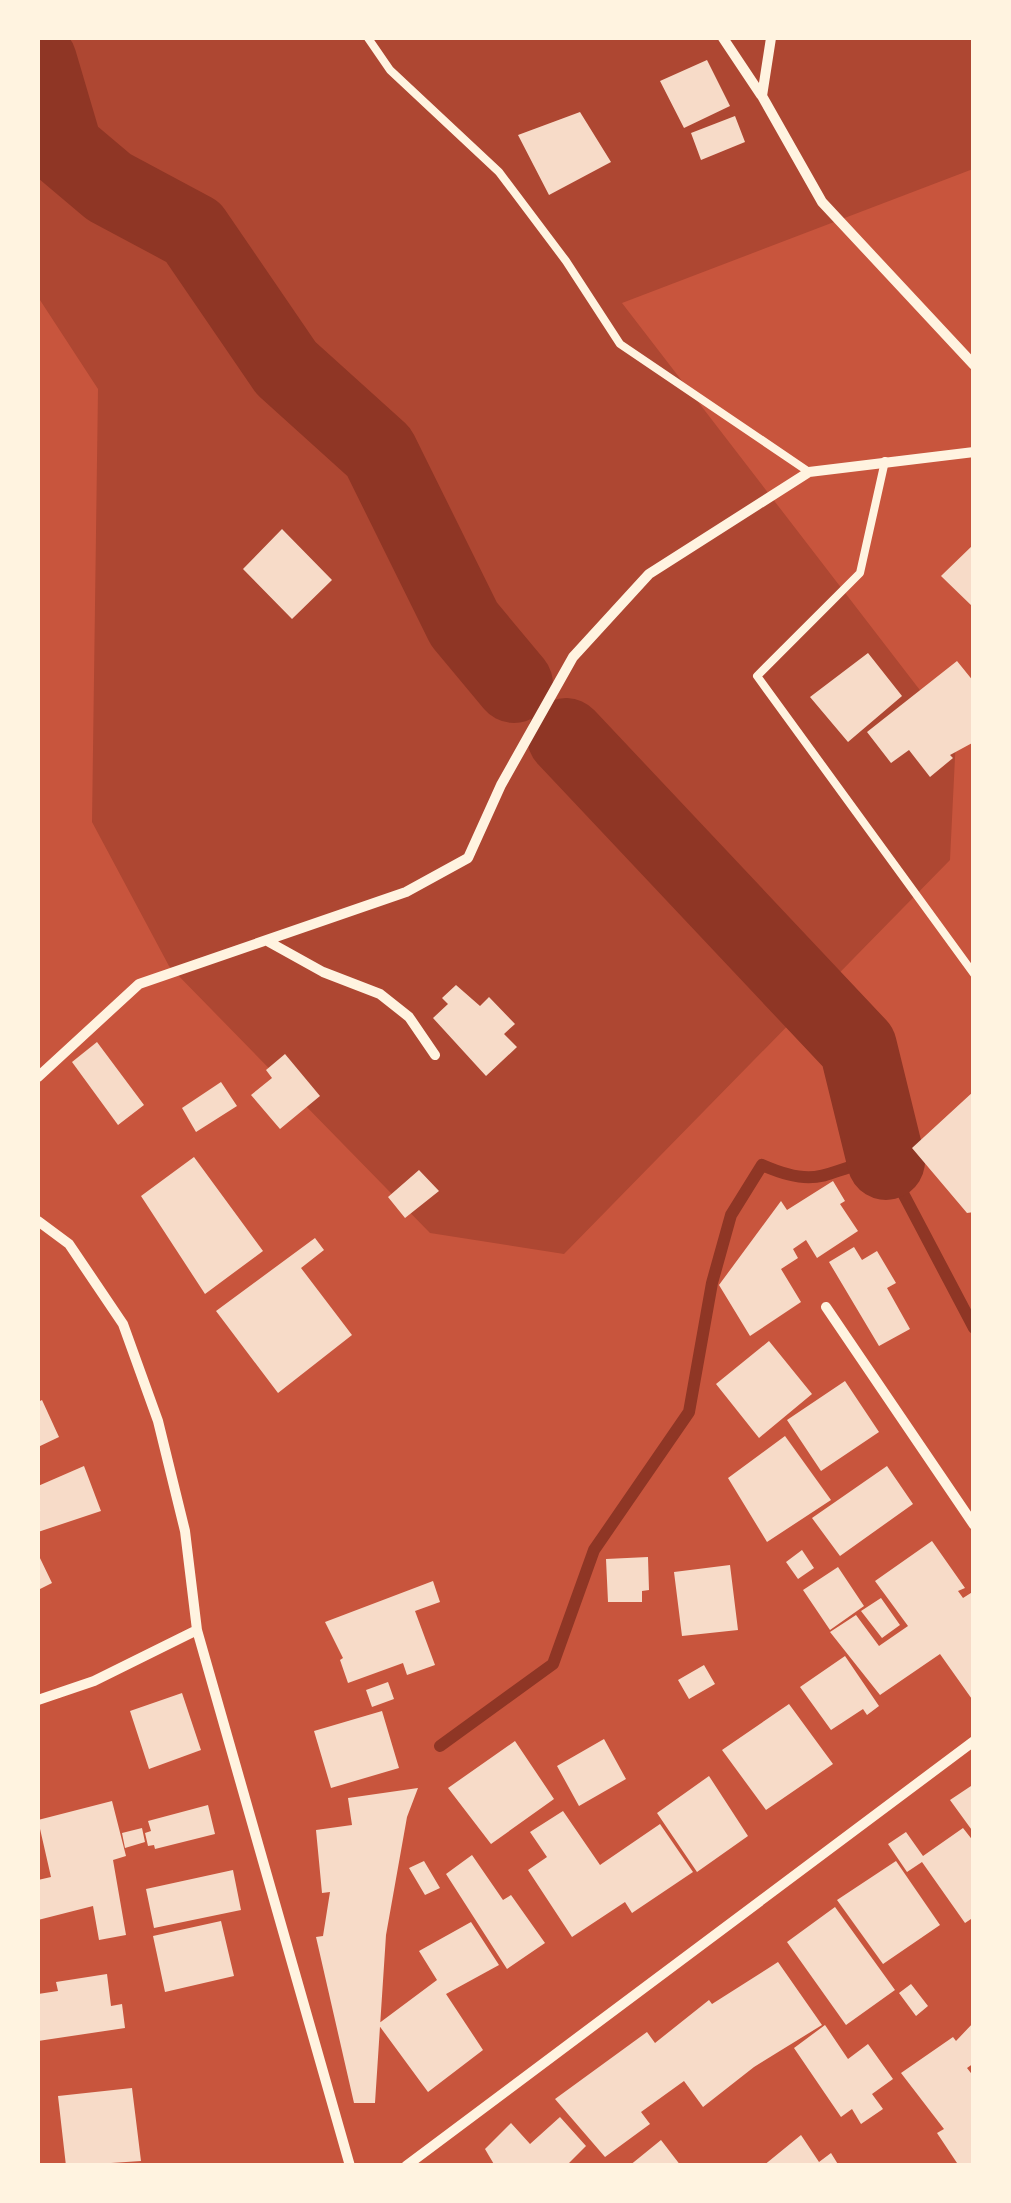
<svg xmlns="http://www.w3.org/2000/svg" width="1011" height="2203" viewBox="0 0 1011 2203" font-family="'Golos Text',sans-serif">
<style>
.green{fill:#ae4732}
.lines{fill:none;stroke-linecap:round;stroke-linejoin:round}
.stream{stroke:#8f3625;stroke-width:12}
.river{stroke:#8f3625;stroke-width:78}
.building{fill:#f7dbc8}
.service{stroke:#fff3e0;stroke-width:8}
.minor{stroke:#fff3e0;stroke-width:10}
</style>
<rect width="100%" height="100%" fill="#c8553d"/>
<path class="green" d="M 38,38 L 973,38 L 973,169 L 622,303 L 956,737 L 950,860 L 564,1254 L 430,1233 L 169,966 L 92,822 L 98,389 L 38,297 Z"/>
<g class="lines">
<path class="stream" d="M 440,1746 L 553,1664 L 594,1550 L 689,1412 L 712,1283 L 731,1215 L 762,1165 C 828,1194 828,1163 886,1161 L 974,1328"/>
<path class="river" d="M 38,61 L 64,149 L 109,187 L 193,232 L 286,368 L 379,452 L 464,624 L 514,684
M 566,737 L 858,1047 L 886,1161"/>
</g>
<path class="building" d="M 707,60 L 730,106 L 684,128 L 660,81 Z
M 580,112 L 611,162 L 549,195 L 518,135 Z
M 735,116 L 745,142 L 701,160 L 691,133 Z
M 282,529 L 332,580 L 292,619 L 243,569 Z
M 974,544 L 974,608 L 941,576 Z
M 868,653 L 902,696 L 848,742 L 810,697 Z
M 957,661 L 974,682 L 974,742 L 950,755 L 953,758 L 930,777 L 909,750 L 891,763 L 867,732 Z
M 456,985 L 480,1006 L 489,997 L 515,1024 L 504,1034 L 517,1047 L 486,1076 L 433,1018 L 448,1004 L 442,998 Z
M 97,1042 L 144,1105 L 118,1125 L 72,1062 Z
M 285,1054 L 320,1096 L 280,1129 L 251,1095 L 272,1078 L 266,1070 Z
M 221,1082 L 237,1106 L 196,1132 L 182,1108 Z
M 974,1091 L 974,1212 L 967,1213 L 912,1148 Z
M 194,1157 L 263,1251 L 205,1294 L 141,1196 Z
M 419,1170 L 439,1191 L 405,1218 L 388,1197 Z
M 833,1181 L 845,1201 L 840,1204 L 858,1231 L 817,1258 L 806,1240 L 793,1249 L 798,1258 L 781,1269 L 801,1302 L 750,1336 L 719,1285 L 781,1201 L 787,1210 Z
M 315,1238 L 324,1250 L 301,1268 L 352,1335 L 278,1393 L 216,1311 Z
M 854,1247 L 862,1260 L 877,1251 L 896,1283 L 887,1288 L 910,1329 L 879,1346 L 829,1262 Z
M 769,1341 L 812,1394 L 759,1438 L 716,1384 Z
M 845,1381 L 879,1432 L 821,1471 L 787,1420 Z
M 42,1400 L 59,1437 L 38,1447 L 38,1402 Z
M 785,1436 L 831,1500 L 767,1542 L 728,1478 Z
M 84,1466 L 101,1511 L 38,1532 L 38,1486 Z
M 887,1466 L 913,1504 L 840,1556 L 812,1518 Z
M 932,1541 L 965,1588 L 958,1591 L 963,1598 L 974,1591 L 974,1702 L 940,1654 L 880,1695 L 830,1632 L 856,1615 L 879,1646 L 908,1626 L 875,1581 Z
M 802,1550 L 814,1568 L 798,1579 L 786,1562 Z
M 38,1554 L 52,1583 L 38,1590 Z
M 648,1557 L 649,1590 L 642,1591 L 642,1602 L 608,1602 L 606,1559 Z
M 730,1565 L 738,1630 L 682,1636 L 674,1572 Z
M 838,1567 L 864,1606 L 830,1630 L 803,1590 Z
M 433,1581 L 440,1602 L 415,1611 L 435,1665 L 407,1675 L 403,1663 L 348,1683 L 340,1660 L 343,1658 L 325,1622 Z
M 881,1598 L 900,1625 L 882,1638 L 861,1611 Z
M 845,1656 L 879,1706 L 867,1715 L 863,1709 L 831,1730 L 800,1687 Z
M 704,1665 L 715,1684 L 689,1699 L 678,1680 Z
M 388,1682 L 394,1699 L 372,1707 L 366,1690 Z
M 182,1693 L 201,1750 L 149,1769 L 130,1711 Z
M 789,1704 L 833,1764 L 766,1810 L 722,1750 Z
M 382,1711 L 399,1768 L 331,1788 L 314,1731 Z
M 604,1739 L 626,1779 L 579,1806 L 557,1766 Z
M 515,1741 L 554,1799 L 491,1844 L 448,1788 Z
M 709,1776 L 748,1836 L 697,1872 L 657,1813 Z
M 974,1784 L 974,1833 L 950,1800 Z
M 418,1788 L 407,1817 L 386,1935 L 375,2103 L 354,2103 L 316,1937 L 323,1936 L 330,1892 L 322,1893 L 316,1830 L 352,1825 L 348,1798 Z
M 112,1801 L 126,1856 L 113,1860 L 126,1935 L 99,1940 L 93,1906 L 38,1920 L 38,1880 L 51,1877 L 38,1820 Z
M 208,1805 L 215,1834 L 155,1849 L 154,1845 L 148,1846 L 145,1833 L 151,1831 L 148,1821 Z
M 563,1811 L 600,1865 L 660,1824 L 693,1872 L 632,1913 L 625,1902 L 572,1937 L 528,1870 L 547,1857 L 530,1832 Z
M 142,1828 L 145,1842 L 125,1848 L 122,1833 Z
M 963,1828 L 974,1842 L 974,1917 L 965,1923 L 922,1862 L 907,1872 L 888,1844 L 906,1832 L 923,1856 Z
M 472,1855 L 503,1900 L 511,1895 L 545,1943 L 507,1969 L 446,1874 Z
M 424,1861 L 440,1888 L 425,1895 L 409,1868 Z
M 896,1861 L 940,1925 L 883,1964 L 837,1900 Z
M 233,1870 L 241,1910 L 154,1928 L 146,1889 Z
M 835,1907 L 895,1990 L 846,2025 L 787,1942 Z
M 221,1921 L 234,1976 L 165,1992 L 153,1936 Z
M 471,1922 L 499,1965 L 446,1994 L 483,2050 L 428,2092 L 378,2024 L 437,1980 L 419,1951 Z
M 778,1962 L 822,2025 L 754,2067 L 703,2107 L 684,2081 L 641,2112 L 650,2124 L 605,2157 L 555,2099 L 647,2032 L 655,2043 L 709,2000 L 712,2004 Z
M 107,1974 L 111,2006 L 122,2004 L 125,2028 L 38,2041 L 38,1994 L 58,1991 L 56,1982 Z
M 911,1984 L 928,2006 L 916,2016 L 899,1993 Z
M 974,2022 L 974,2063 L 967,2068 L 974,2077 L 974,2166 L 959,2166 L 937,2133 L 944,2129 L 901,2073 L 953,2037 L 956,2041 Z
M 825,2025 L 848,2059 L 868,2044 L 893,2079 L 872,2094 L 883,2109 L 861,2124 L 852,2109 L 841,2117 L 794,2048 Z
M 132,2088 L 141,2161 L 66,2166 L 58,2096 Z
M 560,2117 L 586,2146 L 566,2166 L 495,2166 L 485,2149 L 511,2123 L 530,2144 Z
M 801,2135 L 819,2162 L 831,2153 L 839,2166 L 763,2166 Z
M 661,2140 L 681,2166 L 629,2166 Z"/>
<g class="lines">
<path class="service" d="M 368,38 L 390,70 L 499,172 L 566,261 L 620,344 L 809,472
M 885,461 L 860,573 L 757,676 L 974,974"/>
<path class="minor" d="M 723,38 L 761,95
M 771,38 L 762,96 L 822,202 L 974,365
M 269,942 L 323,972 L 380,994 L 409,1017 L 435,1055
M 38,1077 L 139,984 L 406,892 L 468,858 L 501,785 L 573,657 L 649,574 L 809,472 L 974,452
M 38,1221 L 69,1244 L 123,1324 L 158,1421 L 185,1531 L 197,1630 L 350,2166
M 826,1307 L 974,1525
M 38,1700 L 94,1681 L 197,1630
M 406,2166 L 974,1741"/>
</g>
<rect width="1011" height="2203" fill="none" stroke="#fff3e0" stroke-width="80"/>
</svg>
